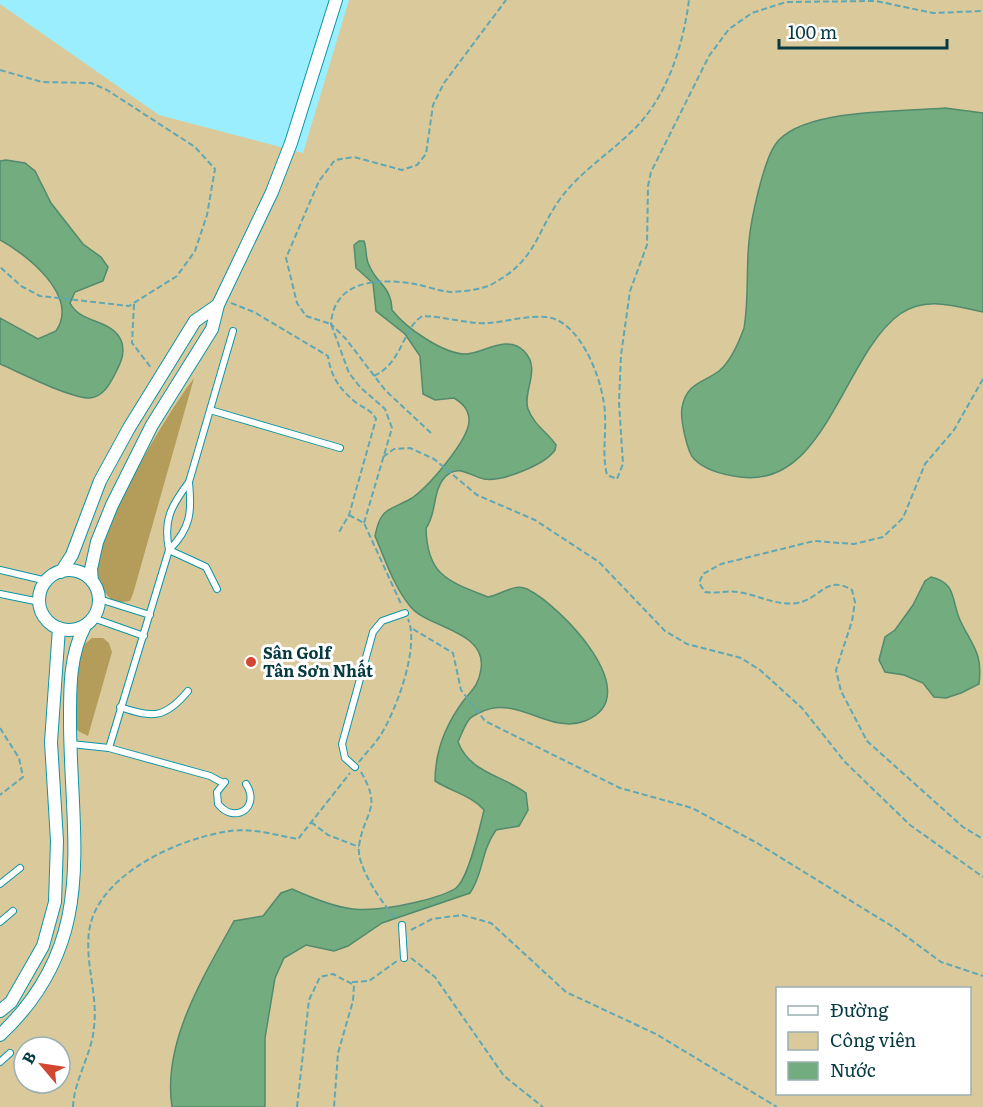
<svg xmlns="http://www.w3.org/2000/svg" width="983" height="1107" viewBox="0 0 983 1107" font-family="Literata,serif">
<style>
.green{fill:#daca9b;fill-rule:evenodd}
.forest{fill:#b49d5b}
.water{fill:#72ac7f;stroke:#528a6d;stroke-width:1.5}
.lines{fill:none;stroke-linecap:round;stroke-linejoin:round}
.service-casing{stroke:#0b95a8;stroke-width:8}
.minor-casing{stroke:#0b95a8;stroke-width:14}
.path{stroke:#60a7b4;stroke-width:2;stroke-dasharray:6 3;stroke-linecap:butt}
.service{stroke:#fff;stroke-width:6}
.minor{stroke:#fff;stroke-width:12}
.poi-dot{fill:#d24632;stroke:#fff;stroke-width:2}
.labels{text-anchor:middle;stroke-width:6;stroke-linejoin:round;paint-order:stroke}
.poi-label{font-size:16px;font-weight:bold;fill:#063a42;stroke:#fff;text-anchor:start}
</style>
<rect width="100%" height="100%" fill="#9beefe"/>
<path class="green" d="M 349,0 L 983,0 L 983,1107 L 0,1107 L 0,4 L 159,115 L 303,153 ZM 778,988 L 970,988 L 970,1094 L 778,1094 ZM 24,1047 L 60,1047 L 60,1083 L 24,1083 Z"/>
<path class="forest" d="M 194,378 L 133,594 L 130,601 L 116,603 C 106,596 99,586 97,573 C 93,536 169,410 194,378 Z
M 92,638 L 103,638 L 109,643 L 112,652 L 88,736 L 78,731 L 74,722 L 78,658 L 81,647 Z"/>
<path class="water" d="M 945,108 L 983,113 L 983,312 C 954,306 926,296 900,314 C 843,355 826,489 740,477 C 724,475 706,471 694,459 C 687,452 680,418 682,408 C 686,383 703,383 719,371 C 731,361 739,342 744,328 C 749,299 746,270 749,241 C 751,219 763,163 775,145 C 799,108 904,112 945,108 Z
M 6,160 L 25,163 L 35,171 L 51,203 L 83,244 L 101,257 L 108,267 L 103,281 L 75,292 L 70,303 C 81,325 114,318 122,343 C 125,355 120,364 115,374 C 110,384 103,397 90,398 C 71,399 19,372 0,364 L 0,318 L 38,339 L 56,331 C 80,296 26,254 0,240 L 0,161 Z
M 359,241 L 364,241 C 367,249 365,257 369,265 C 377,285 391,285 392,310 C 406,328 443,354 466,354 C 484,353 507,334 524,351 C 542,369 522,392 528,409 C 534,425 547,432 556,445 L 555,450 C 545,465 501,482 484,479 C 470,476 458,463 445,477 C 432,491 437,514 426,528 C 427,575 447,581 488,597 C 501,595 514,583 527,589 C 560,605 649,696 585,721 C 548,735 517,693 479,713 C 475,715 470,717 468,721 C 464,727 461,735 458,742 C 470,773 502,775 526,793 L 528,810 L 519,826 L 496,830 C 480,853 484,873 470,893 L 382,923 L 348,946 L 334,951 L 306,945 L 284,958 L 275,978 L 265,1038 L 265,1107 L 172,1107 C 162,1042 204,976 234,921 L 263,916 L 281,893 L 292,889 C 343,912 362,915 417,902 C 429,899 446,895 456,888 C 469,878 480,826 484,810 C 471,795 452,792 435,781 C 435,751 446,724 464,700 C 473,689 479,684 481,669 C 487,630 426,628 410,606 C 394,587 385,559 375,536 C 377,527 379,517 387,511 C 394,506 404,503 412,498 C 428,487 470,439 469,420 C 469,409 462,403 454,398 L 435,400 L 423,394 L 420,356 L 405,334 L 376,311 L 373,283 L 356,268 L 354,245 Z
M 931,577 C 957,583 951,600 960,620 C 972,646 983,652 979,684 L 961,693 L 946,698 L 934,697 L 923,683 L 904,675 L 885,672 L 879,660 L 885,637 L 895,630 L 913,605 L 925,581 Z"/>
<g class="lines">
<defs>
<path id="service" d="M 210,410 L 340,448
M 169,550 C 191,528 192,512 189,482
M 169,550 L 206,567 L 217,589
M 0,570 L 47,581
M 0,594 L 40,602
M 99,599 L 150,615
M 93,618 L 144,636
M 120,707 C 152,718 165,719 188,691
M 71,744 L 109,748 L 210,776 L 223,783
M 109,748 L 169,550 C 163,520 171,506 189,482 L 233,331
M 355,767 L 345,758 L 342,744 L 373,632 L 382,621 L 405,613
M 225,782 L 217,792 L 218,804 C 235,825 261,807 246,784
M 0,884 L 20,868
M 0,922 L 13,911
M 402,925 L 404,958
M 0,1062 L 10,1053"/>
<path id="minor" d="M39 600a30 30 0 1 1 60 0a30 30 0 1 1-60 0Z
M 61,572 L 72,555 L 100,481 L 129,428 L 195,321 L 218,305
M 92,581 L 91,569 L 97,542 L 112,505 L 152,425 L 212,329 L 218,305 L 272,192 L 291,143 L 336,0
M 0,1011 L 11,1002 L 43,946 L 55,902 L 57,841 L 51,742 L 59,628
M 0,1035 C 99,942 71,844 70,724 C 70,690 69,656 85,626"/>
</defs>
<use href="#service" class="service-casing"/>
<use href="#minor" class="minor-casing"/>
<path class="path" d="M 0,70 L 42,82 L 91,83 L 107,90 L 195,147 L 215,169 L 207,215 L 195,251 L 177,276 L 129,306 L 40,296 L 21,286 L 0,267
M 231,303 L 254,312 L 328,356 C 331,378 341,391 358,404 C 366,409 372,411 376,419 L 349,515 L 338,534
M 134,304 L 132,343 L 152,369
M 374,376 C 403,362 402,330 421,317 C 428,313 471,325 488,323 C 506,322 528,315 546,317 C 582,320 605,386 605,416 C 606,436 602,455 607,475 L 617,479 L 623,464 L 619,402 L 621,355 L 630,291 L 647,245 L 648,186 L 651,172 L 709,56 L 729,29 L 752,13 L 786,2 L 876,1 L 933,13 L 983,11
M 983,379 L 954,430 L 925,464 L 903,518 L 883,537 L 854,544 L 814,541 L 721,564 L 703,574 L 699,583 L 705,592 C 717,594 727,590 738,592 C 759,595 775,606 797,603 C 821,599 826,574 852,590 L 855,602 L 852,621 L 836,670 L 841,691 L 867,741 L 963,827 L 983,839
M 431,433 L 385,390 L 346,339 L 331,324 C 334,279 380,278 415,284 C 426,286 439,291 450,292 C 462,292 485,289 494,283 C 536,260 536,233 560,199 C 579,173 606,156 629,134 C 666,101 683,47 689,0
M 383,457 L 394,449 L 410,448 L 434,459 L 477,495 L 535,520 L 599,562 L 665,631 L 687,644 L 741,658 L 760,670 L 802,708 L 845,762 L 910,825 L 983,877
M 349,515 L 364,523 L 402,606
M 364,523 L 392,428 L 385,409 L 360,387 L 349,373 L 331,324 L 306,316 L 297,303 L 286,258 L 319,181 L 335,160 L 354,157 L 402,170 L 417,165 L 426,154 L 433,105 L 444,83 L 506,0
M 413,629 L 453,653 L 461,690 L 485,721 L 620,788 L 692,808 L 757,843 L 895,928 L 941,962 L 983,976
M 0,728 L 19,758 L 23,777 L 0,795
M 359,762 C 366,753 374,745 380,736 C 396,711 420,647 408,619
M 361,772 C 383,810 364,811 359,846 C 356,867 383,904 396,919
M 311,822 L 328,835 L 359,847
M 411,930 L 432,919 L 462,915 L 491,923 L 566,992 L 656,1034 L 777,1107
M 411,958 L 435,977 L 504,1076 L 543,1107
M 352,982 L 369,981 L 397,961
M 73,1107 C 74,1080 92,1054 94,1027 C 98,995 85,964 89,932 C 96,875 179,838 230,831 C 252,828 276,835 298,839 L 350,773
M 297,1107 L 309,1000 L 320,977 L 333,974 L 354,985 L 353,1001 L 338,1053 L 334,1107"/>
<use href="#service" class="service"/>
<use href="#minor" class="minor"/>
</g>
<circle class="poi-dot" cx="251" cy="662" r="6"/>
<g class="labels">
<g class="poi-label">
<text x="263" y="659">Sân Golf<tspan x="263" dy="18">Tân Sơn Nhất</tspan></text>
</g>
</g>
<rect x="776" y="987" width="195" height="108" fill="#ffffff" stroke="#9bb0b3" stroke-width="1.5"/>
<rect x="788" y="1006" width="30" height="9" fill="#ffffff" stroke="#9bb0b3" stroke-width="1.5"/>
<text x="830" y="1017" font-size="18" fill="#063a42">Đường</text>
<rect x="788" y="1032" width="30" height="18" fill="#daca9b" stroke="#9bb0b3" stroke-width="1.5"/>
<text x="830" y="1047" font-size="18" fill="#063a42">Công viên</text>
<rect x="788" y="1062" width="30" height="18" fill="#72ac7f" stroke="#9bb0b3" stroke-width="1.5"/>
<text x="830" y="1077" font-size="18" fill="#063a42">Nước</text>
<g transform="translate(42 1065) rotate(299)"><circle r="28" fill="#ffffff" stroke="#9bb0b3" stroke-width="1.5"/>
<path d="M0-4.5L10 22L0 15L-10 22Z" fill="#d24632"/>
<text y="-9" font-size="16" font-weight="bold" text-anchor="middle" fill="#063a42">B</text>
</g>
<path d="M779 39v9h168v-9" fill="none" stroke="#063a42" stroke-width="3"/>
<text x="788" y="39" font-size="18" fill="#063a42" stroke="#ffffff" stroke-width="4.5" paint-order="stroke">100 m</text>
</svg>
